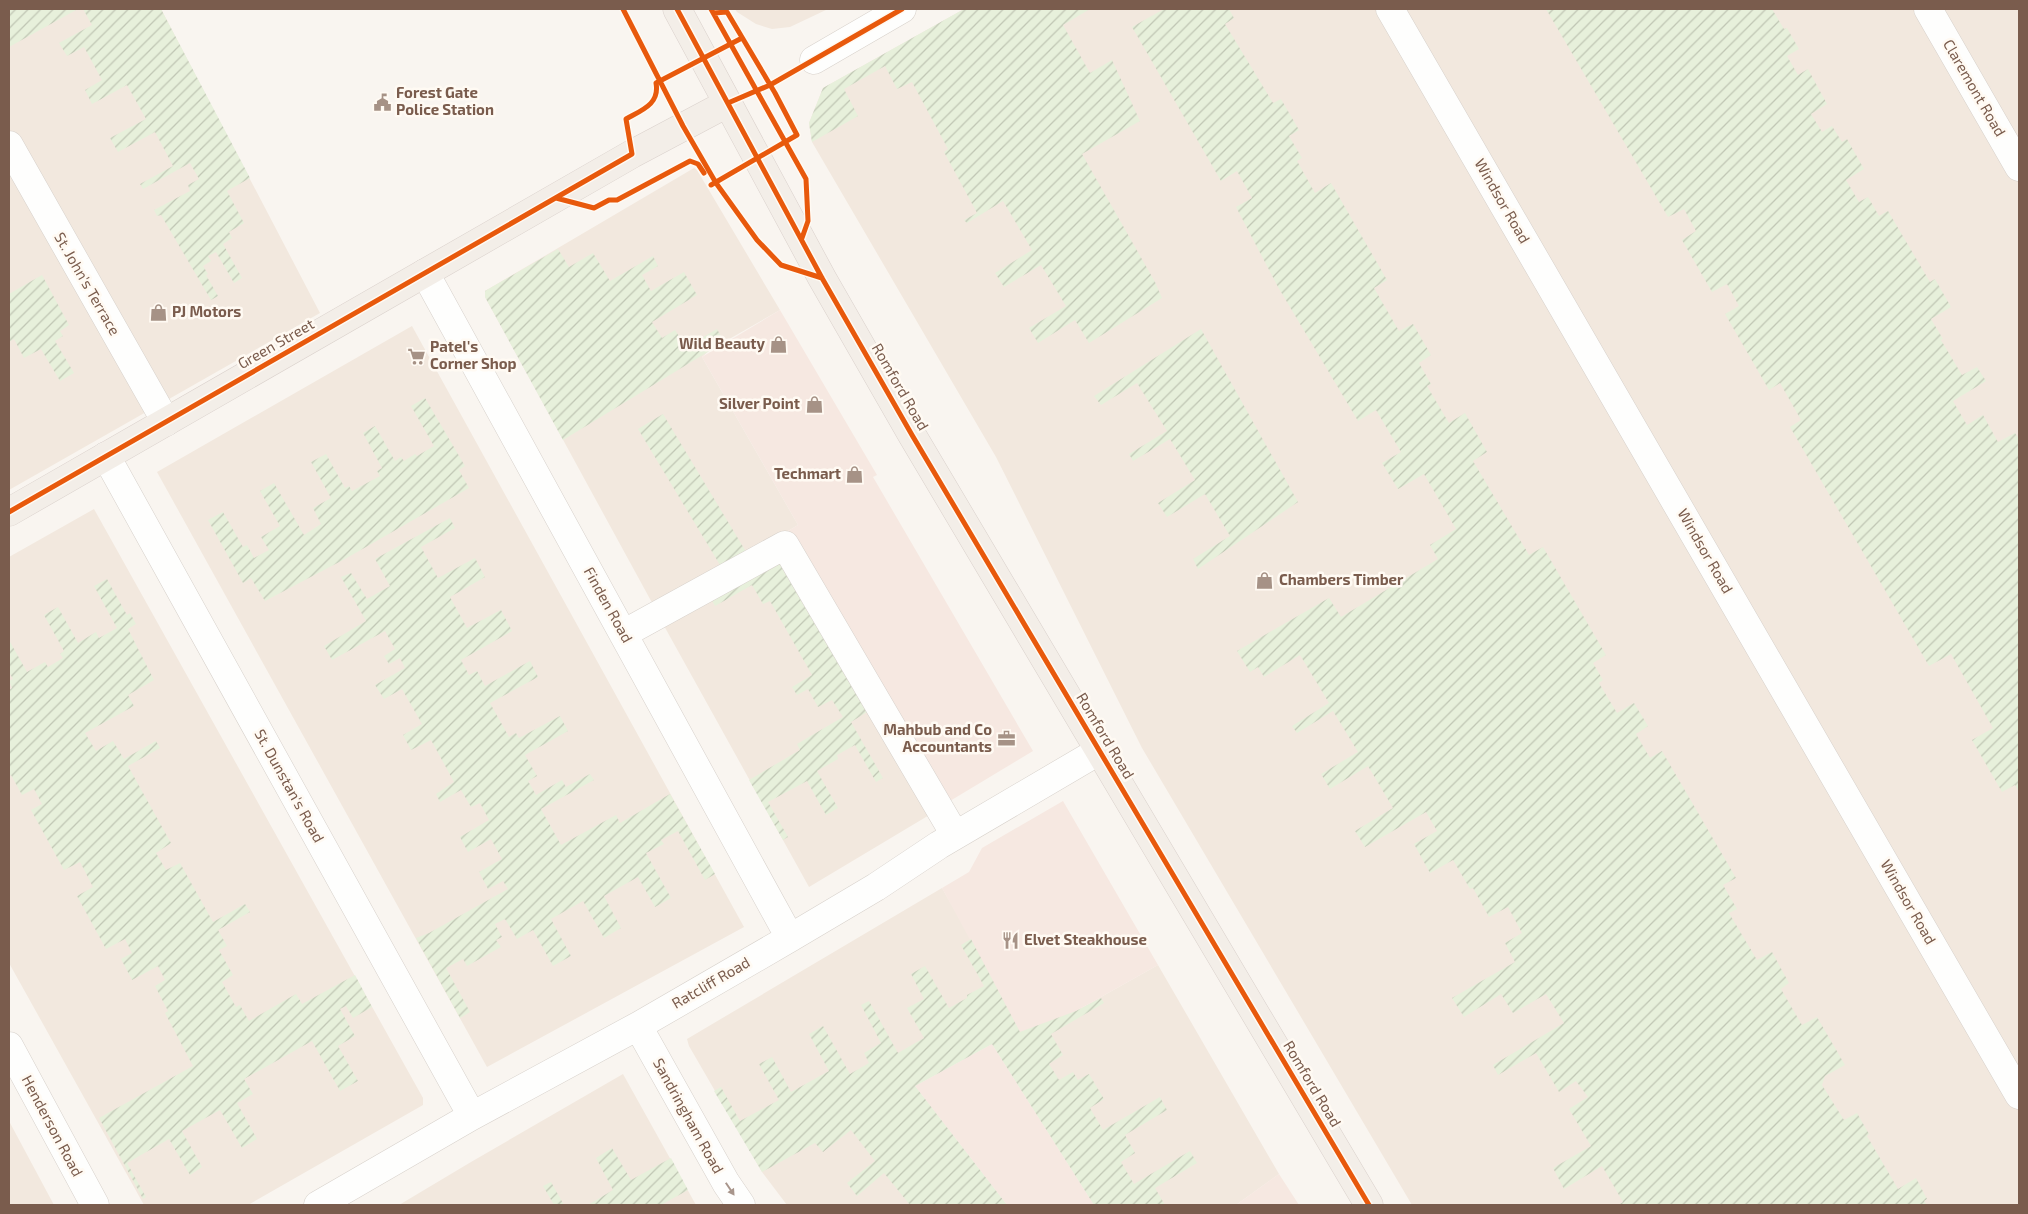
<svg xmlns="http://www.w3.org/2000/svg" width="2028" height="1214" viewBox="0 0 2028 1214" font-family="'Exo 2',sans-serif">
<style>
.residential{fill:#f2e8de}
.commercial{fill:#f6e8e1}
.garden{fill:url(#garden-furrows)}
.lines{fill:none;stroke-linecap:round;stroke-linejoin:round}
.minor-casing{stroke:#d7d1cb;stroke-width:29}
.major-casing{stroke:#dad1cc;stroke-width:29}
.minor{stroke:#fefefd;stroke-width:28}
.major{stroke:#f3eee8;stroke-width:28}
.cycleway-casing{stroke:#fffaf3;stroke-width:8}
.cycleway{stroke:#e8590c;stroke-width:5}
.oneway{fill:#a8958b}
.labels{text-anchor:middle;stroke-width:5;stroke-linejoin:round;paint-order:stroke}
.street-label{font-size:15px;fill:#7a5c4d;stroke:#fffaf3}
.poi-label{font-size:15px;font-weight:bold;fill:#7a5c4d;stroke:#fffaf3;text-anchor:start}
</style>
<defs>
<pattern id="garden-furrows" width="10" height="10" patternUnits="userSpaceOnUse" patternTransform="scale(1.25)"><rect width="10" height="10" fill="#e7f0db"/><path d="M-1 1l2-2M0 10L10 0M9 11l2-2" fill="none" stroke="#c0c6b4"/></pattern>
</defs>
<rect width="100%" height="100%" fill="#f9f5f0"/>
<path class="residential" d="M 9,9 L 161,9 L 320,313 L 9,490 Z
M 735,9 L 828,9 L 790,27 L 772,29 L 756,24 L 737,12 Z
M 964,9 L 2019,9 L 2019,1205 L 1412,1205 L 1142,748 L 996,457 L 812,142 L 809,123 L 823,88 Z
M 694,168 L 697,170 L 780,310 L 710,350 L 702,357 L 798,525 L 656,610 L 485,297 L 485,291 Z
M 412,326 L 744,927 L 487,1067 L 157,472 Z
M 94,509 L 423,1098 L 423,1105 L 248,1205 L 144,1205 L 9,963 L 9,557 Z
M 779,559 L 931,814 L 809,887 L 663,624 Z
M 942,888 L 971,939 L 1076,1011 L 1158,965 L 1279,1174 L 1236,1205 L 1094,1205 L 992,1044 L 915,1086 L 1007,1205 L 787,1205 L 762,1172 L 689,1046 L 687,1039 Z
M 623,1074 L 696,1205 L 399,1205 L 471,1162 Z
M 9,1121 L 54,1205 L 9,1205 Z"/>
<path class="commercial" d="M 780,310 L 877,475 L 873,477 L 1033,751 L 950,801 L 787,560 L 656,610 L 798,525 L 702,357 Z
M 1063,801 L 1158,965 L 1076,1011 L 1020,1032 L 942,888 L 969,872 L 982,848 Z
M 992,1044 L 1094,1205 L 1007,1205 L 915,1086 Z
M 1279,1174 L 1299,1205 L 1236,1205 L 1265,1184 Z"/>
<path class="garden" d="M 9,9 L 78,9 L 9,47 Z
M 83,9 L 161,9 L 250,178 L 227,191 L 244,223 L 229,232 L 232,238 L 223,244 L 242,278 L 234,283 L 216,252 L 208,256 L 211,261 L 203,266 L 208,274 L 206,275 L 218,296 L 211,300 L 161,215 L 157,216 L 154,210 L 190,191 L 188,185 L 199,179 L 190,163 L 143,189 L 140,184 L 173,166 L 155,132 L 118,152 L 110,138 L 146,119 L 127,85 L 92,104 L 85,90 L 102,80 L 84,47 L 67,56 L 59,43 L 92,25 Z
M 964,9 L 1090,9 L 1063,25 L 1090,73 L 1112,60 L 1140,121 L 1082,154 L 1155,282 L 1162,298 L 1089,343 L 1075,320 L 1038,343 L 1029,328 L 1066,306 L 1041,265 L 1004,287 L 995,273 L 1032,250 L 1003,201 L 967,223 L 964,220 L 977,213 L 944,152 L 948,149 L 912,82 L 897,89 L 885,66 L 844,89 L 858,116 L 812,142 L 809,123 L 823,88 Z
M 1164,9 L 1229,9 L 1234,18 L 1225,24 L 1273,103 L 1281,99 L 1299,130 L 1289,136 L 1302,158 L 1297,161 L 1315,193 L 1331,183 L 1387,280 L 1374,288 L 1399,331 L 1413,324 L 1431,355 L 1419,363 L 1431,384 L 1427,386 L 1449,423 L 1465,413 L 1487,452 L 1473,461 L 1529,555 L 1543,547 L 1606,655 L 1593,663 L 1603,680 L 1599,683 L 1617,713 L 1634,703 L 1648,726 L 1636,734 L 1650,758 L 1662,751 L 1736,878 L 1723,885 L 1737,909 L 1729,913 L 1757,960 L 1772,952 L 1789,983 L 1781,989 L 1802,1025 L 1817,1017 L 1845,1065 L 1825,1076 L 1822,1085 L 1844,1120 L 1857,1113 L 1869,1134 L 1867,1136 L 1898,1189 L 1916,1178 L 1927,1199 L 1924,1201 L 1927,1205 L 1618,1205 L 1623,1202 L 1602,1166 L 1564,1189 L 1553,1168 L 1591,1146 L 1569,1109 L 1588,1097 L 1576,1081 L 1559,1092 L 1536,1053 L 1498,1075 L 1493,1065 L 1564,1023 L 1546,994 L 1513,1013 L 1501,994 L 1464,1017 L 1452,998 L 1515,962 L 1505,943 L 1522,933 L 1508,907 L 1489,917 L 1473,888 L 1470,889 L 1453,860 L 1430,873 L 1414,844 L 1437,831 L 1426,812 L 1365,847 L 1355,831 L 1393,808 L 1368,766 L 1330,789 L 1321,774 L 1358,752 L 1333,711 L 1297,733 L 1292,726 L 1329,703 L 1300,655 L 1264,677 L 1258,667 L 1250,672 L 1237,651 L 1329,598 L 1341,617 L 1438,559 L 1430,545 L 1456,529 L 1424,474 L 1398,489 L 1382,463 L 1401,452 L 1376,410 L 1358,421 L 1278,287 L 1236,207 L 1252,198 L 1237,171 L 1221,181 L 1132,27 Z
M 1546,9 L 1772,9 L 1784,29 L 1787,28 L 1799,49 L 1787,56 L 1798,75 L 1808,69 L 1827,104 L 1811,114 L 1822,132 L 1832,126 L 1842,142 L 1847,139 L 1864,169 L 1846,180 L 1859,202 L 1868,197 L 1879,216 L 1888,211 L 1930,282 L 1935,279 L 1951,307 L 1931,319 L 1943,339 L 1941,340 L 1962,375 L 1977,367 L 1986,381 L 1953,401 L 1967,425 L 1983,415 L 1998,442 L 2015,433 L 2019,439 L 2019,792 L 2015,785 L 2002,792 L 1972,740 L 1993,728 L 1951,654 L 1929,666 L 1790,427 L 1801,420 L 1780,383 L 1769,390 L 1725,314 L 1739,306 L 1727,284 L 1712,292 L 1682,240 L 1696,231 L 1684,209 L 1668,217 Z
M 558,249 L 569,267 L 593,253 L 610,281 L 653,256 L 658,266 L 642,275 L 651,291 L 684,272 L 697,295 L 652,322 L 662,338 L 675,330 L 686,347 L 717,329 L 724,342 L 563,440 L 485,297 L 485,291 Z
M 42,275 L 69,325 L 60,331 L 63,336 L 55,341 L 74,373 L 60,381 L 41,349 L 24,358 L 14,339 L 9,342 L 9,294 Z
M 1201,329 L 1298,502 L 1198,569 L 1193,559 L 1230,536 L 1205,494 L 1167,517 L 1158,503 L 1195,480 L 1170,439 L 1133,461 L 1129,454 L 1167,431 L 1137,383 L 1101,405 L 1094,396 Z
M 425,398 L 465,466 L 459,470 L 469,488 L 345,559 L 265,601 L 251,578 L 243,583 L 208,520 L 223,512 L 243,547 L 247,545 L 254,558 L 269,550 L 261,537 L 280,526 L 260,491 L 274,483 L 304,535 L 321,524 L 313,508 L 331,498 L 311,462 L 326,454 L 345,488 L 349,486 L 352,491 L 380,476 L 377,471 L 382,468 L 363,433 L 375,426 L 395,461 L 401,457 L 404,461 L 415,454 L 417,456 L 434,446 L 411,406 Z
M 663,414 L 748,555 L 723,570 L 638,429 Z
M 450,518 L 455,528 L 421,547 L 438,578 L 475,558 L 485,577 L 450,597 L 467,628 L 501,610 L 512,631 L 461,660 L 469,675 L 477,671 L 485,686 L 530,661 L 538,677 L 490,703 L 509,737 L 516,733 L 519,738 L 560,716 L 568,731 L 525,755 L 537,776 L 528,781 L 536,795 L 562,780 L 566,787 L 590,774 L 594,780 L 541,809 L 561,845 L 616,815 L 620,823 L 670,794 L 715,874 L 705,880 L 678,831 L 661,840 L 664,844 L 646,853 L 671,898 L 655,907 L 638,877 L 604,896 L 621,928 L 604,938 L 583,901 L 551,919 L 571,956 L 553,966 L 533,930 L 517,939 L 505,919 L 495,924 L 502,937 L 496,940 L 501,947 L 467,966 L 463,959 L 446,968 L 470,1012 L 460,1018 L 416,938 L 429,933 L 508,889 L 503,881 L 488,889 L 479,872 L 502,859 L 491,839 L 468,852 L 460,837 L 489,820 L 480,803 L 471,807 L 461,790 L 440,802 L 436,794 L 454,782 L 431,740 L 411,750 L 403,735 L 422,724 L 402,689 L 384,699 L 375,685 L 405,668 L 400,658 L 389,664 L 384,656 L 395,649 L 385,631 L 332,660 L 324,646 L 366,621 L 341,577 L 351,573 L 367,599 L 390,586 L 375,559 Z
M 779,559 L 872,709 L 851,722 L 883,778 L 876,782 L 855,745 L 837,755 L 838,759 L 817,771 L 838,808 L 826,815 L 807,781 L 768,802 L 788,837 L 783,840 L 749,780 L 800,750 L 797,744 L 843,717 L 832,700 L 818,707 L 808,689 L 797,695 L 792,687 L 812,675 L 770,601 L 763,604 L 752,585 L 715,606 L 710,597 Z
M 107,579 L 127,615 L 130,613 L 136,624 L 128,629 L 154,680 L 128,695 L 134,706 L 85,733 L 96,751 L 113,741 L 124,759 L 156,741 L 160,748 L 128,766 L 171,843 L 156,853 L 166,870 L 180,863 L 213,922 L 245,904 L 250,912 L 218,930 L 227,946 L 219,950 L 233,975 L 222,982 L 236,1007 L 240,1005 L 249,1021 L 296,994 L 302,1004 L 355,975 L 372,1007 L 353,1018 L 346,1006 L 340,1009 L 355,1036 L 338,1046 L 358,1081 L 340,1091 L 312,1041 L 244,1079 L 253,1094 L 237,1103 L 257,1139 L 242,1148 L 220,1110 L 182,1131 L 202,1167 L 190,1175 L 169,1139 L 127,1163 L 146,1197 L 143,1199 L 99,1118 L 193,1066 L 165,1013 L 168,1011 L 155,986 L 165,980 L 158,966 L 132,980 L 121,959 L 132,953 L 125,939 L 106,949 L 77,896 L 93,887 L 80,862 L 64,870 L 31,810 L 42,804 L 34,789 L 22,795 L 11,775 L 9,776 L 9,690 L 12,688 L 9,681 L 13,679 L 9,672 L 9,640 L 27,672 L 45,662 L 48,667 L 63,658 L 60,654 L 64,651 L 44,615 L 58,607 L 78,643 L 96,632 L 99,638 L 117,628 L 94,586 Z
M 971,939 L 1020,1032 L 1076,1011 L 1101,998 L 1104,1003 L 1051,1034 L 1063,1055 L 1049,1064 L 1059,1080 L 1073,1072 L 1078,1080 L 1089,1074 L 1104,1099 L 1090,1108 L 1103,1130 L 1160,1097 L 1167,1110 L 1125,1135 L 1135,1153 L 1121,1162 L 1134,1184 L 1190,1151 L 1197,1163 L 1155,1188 L 1165,1205 L 1094,1205 L 992,1044 L 915,1086 L 1007,1205 L 910,1205 L 884,1173 L 857,1196 L 847,1183 L 875,1161 L 851,1130 L 823,1152 L 815,1143 L 762,1172 L 714,1091 L 721,1087 L 740,1121 L 779,1100 L 759,1064 L 772,1057 L 791,1092 L 829,1071 L 809,1034 L 823,1026 L 850,1074 L 869,1063 L 864,1053 L 881,1043 L 861,1005 L 869,1001 L 898,1053 L 924,1038 L 907,1008 L 924,999 L 911,974 L 925,966 L 949,1008 L 967,998 L 967,995 L 984,986 L 961,945 Z
M 612,1148 L 631,1180 L 671,1158 L 688,1190 L 663,1204 L 664,1205 L 588,1205 L 613,1190 L 596,1158 Z
M 551,1182 L 564,1205 L 554,1205 L 543,1186 Z"/>
<g class="lines">
<defs>
<path id="minor" d="M 1390,9 L 2019,1095
M 1928,9 L 2019,167
M 814,60 L 902,9
M 9,145 L 166,422
M 425,273 L 790,938
M 106,456 L 472,1116
M 623,634 L 785,545 L 955,835
M 638,1026 L 726,1183 L 741,1205
M 9,1046 L 95,1205
M 318,1205 L 472,1116 L 638,1026 L 790,938 L 876,887 L 939,845 L 1099,751"/>
<path id="major" d="M 677,9 L 822,278 L 912,435 L 1369,1205
M 9,512 L 632,154 L 728,103"/>
</defs>
<use href="#minor" class="minor-casing"/>
<use href="#major" class="major-casing"/>
<use href="#minor" class="minor"/>
<use href="#major" class="major"/>
<defs>
<path id="cycleway" d="M 623,9 L 683,126 L 716,183 L 757,240 L 781,265 L 822,278
M 677,9 L 822,278 L 912,435 L 1369,1205
M 711,9 L 806,179 L 808,221 L 802,238
M 728,103 L 770,85 L 902,9
M 711,185 L 797,135 L 775,93 L 727,12 L 714,13
M 556,198 L 594,208 L 609,200 L 617,200 L 690,161 L 698,164 L 704,173
M 9,512 L 632,154 L 626,119 C 642,110 660,104 656,83 L 742,38"/>
</defs>
<use href="#cycleway" class="cycleway-casing"/>
<use href="#cycleway" class="cycleway"/>
</g>
<defs><path id="oneway-solid" d="M-6-.8H1V-3.2L6.5 0L1 3.2V.8H-6Z" transform="scale(1.25)"/></defs>
<use class="oneway" href="#oneway-solid" transform="translate(730 1189) rotate(56)"/>
<defs>
<symbol id="civic-bare" viewBox="-9 -9 18 18"><path d="M-.6-6.5H3V-4.5H.6V-3L4-1V1h2V6H-6V1h2V-1L-.6-3ZM-1.2 2.5V6h2.4V2.5Z" fill="#a69286" stroke="#fffaf3" stroke-width="2.5" paint-order="stroke"/></symbol>
<symbol id="shop-bare" viewBox="-9 -9 18 18"><path d="M-5-2.5h2.3a2.7 3.5 0 0 1 5.4 0H5L5.5 6h-11ZM-1.5-2.5h3a1.5 2.3 0 0 0-3 0Z" fill="#a69286" stroke="#fffaf3" stroke-width="2.5" paint-order="stroke"/></symbol>
<symbol id="supermarket-bare" viewBox="-9 -9 18 18"><path d="M-6-5.5h2.5l.6 2H6L4.5 2H-2.5L-4.4-4H-6ZM-1.5 3.2a1.3 1.3 0 1 0 .1 0ZM3 3.2a1.3 1.3 0 1 0 .1 0Z" fill="#a69286" stroke="#fffaf3" stroke-width="2.5" paint-order="stroke"/></symbol>
<symbol id="office-bare" viewBox="-9 -9 18 18"><path d="M-6-3h4V-5.5h4V-3h4V5H-6ZM-1-4.5V-3h2v-1.5ZM-6 0V1H6V0Z" fill="#a69286" stroke="#fffaf3" stroke-width="2.5" paint-order="stroke"/></symbol>
<symbol id="restaurant-bare" viewBox="-9 -9 18 18"><path d="M-5-6h1v4h1v-4h1v4h1v-4h1v5L-1.5 .5V6h-2V.5L-5-1ZM5-6V6H3V1.5H1.5Q1.5-4 5-6Z" fill="#a69286" stroke="#fffaf3" stroke-width="2.5" paint-order="stroke"/></symbol>
</defs>
<g fill-rule="evenodd">
<use href="#civic-bare" x="370" y="90" width="25" height="25"/>
<use href="#shop-bare" x="146" y="300" width="25" height="25"/>
<use href="#shop-bare" x="766" y="332" width="25" height="25"/>
<use href="#supermarket-bare" x="404" y="344" width="25" height="25"/>
<use href="#shop-bare" x="802" y="392" width="25" height="25"/>
<use href="#shop-bare" x="842" y="462" width="25" height="25"/>
<use href="#shop-bare" x="1252" y="568" width="25" height="25"/>
<use href="#office-bare" x="994" y="726" width="25" height="25"/>
<use href="#restaurant-bare" x="998" y="928" width="25" height="25"/>
</g>
<g class="labels">
<g class="street-label">
<text transform="translate(1974 88) rotate(60)" y="5">Claremont Road</text>
<text transform="translate(1502 201) rotate(60)" y="5">Windsor Road</text>
<text transform="translate(87 284) rotate(60)" y="5">St. John's Terrace</text>
<text transform="translate(276 344) rotate(-30)" y="5">Green Street</text>
<text transform="translate(900 387) rotate(60)" y="5">Romford Road</text>
<text transform="translate(1705 551) rotate(60)" y="5">Windsor Road</text>
<text transform="translate(608 605) rotate(61)" y="5">Finden Road</text>
<text transform="translate(1105 736) rotate(59)" y="5">Romford Road</text>
<text transform="translate(289 786) rotate(61)" y="5">St. Dunstan's Road</text>
<text transform="translate(1908 902) rotate(60)" y="5">Windsor Road</text>
<text transform="translate(711 983) rotate(-30)" y="5">Ratcliff Road</text>
<text transform="translate(1312 1084) rotate(59)" y="5">Romford Road</text>
<text transform="translate(688 1116) rotate(61)" y="5">Sandringham Road</text>
<text transform="translate(52 1126) rotate(62)" y="5">Henderson Road</text>
</g>
<g class="poi-label">
<text x="396" y="98">Forest Gate<tspan x="396" dy="17">Police Station</tspan></text>
<text x="172" y="317">PJ Motors</text>
<text x="765" y="349" text-anchor="end">Wild Beauty</text>
<text x="430" y="352">Patel's<tspan x="430" dy="17">Corner Shop</tspan></text>
<text x="800" y="409" text-anchor="end">Silver Point</text>
<text x="841" y="479" text-anchor="end">Techmart</text>
<text x="1279" y="585">Chambers Timber</text>
<text x="992" y="735" text-anchor="end">Mahbub and Co<tspan x="992" dy="17">Accountants</tspan></text>
<text x="1024" y="945">Elvet Steakhouse</text>
</g>
</g>
<rect width="2028" height="1214" fill="none" stroke="#7a5c4d" stroke-width="20"/>
</svg>
